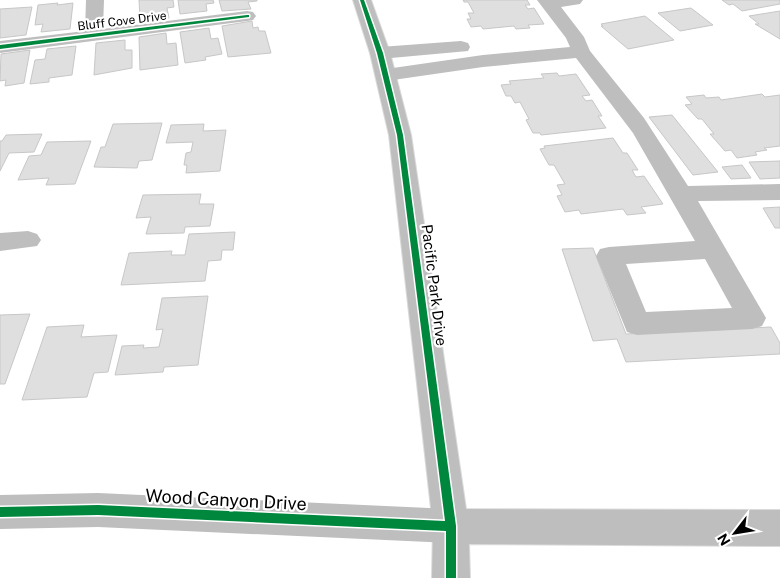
<svg xmlns="http://www.w3.org/2000/svg" width="780" height="578" viewBox="0 0 780 578" font-family="'Public Sans',sans-serif">
<style>
.building{fill:#dfdfdf;stroke:#c7c7c7}
.lines{fill:none;stroke-linecap:round;stroke-linejoin:round}
.major-casing{stroke:#dbdbdb;stroke-width:2}
.minor{fill:#bebebe;fill-rule:evenodd}
.major{fill:#bebebe;fill-rule:evenodd}
.cycleway-casing{stroke:#fff;stroke-width:3}
.cycleway{fill:#00873e;fill-rule:evenodd}
.labels{text-anchor:middle;stroke-width:4.5;stroke-linejoin:round;paint-order:stroke}
.far-street-label{font-size:12px;fill:#000;stroke:#fff}
.street-label{font-size:15px;fill:#000;stroke:#fff}
.near-street-label{font-size:18px;fill:#000;stroke:#fff}
</style>
<rect width="100%" height="100%" fill="#fff"/>
<path class="building" d="M 139,0 L 173,0 L 174,7 L 167,8 L 169,18 L 148,21 L 147,17 L 140,18 Z
M 178,0 L 213,0 L 214,3 L 206,4 L 207,11 L 180,14 Z
M 219,0 L 257,0 L 257,1 L 248,2 L 251,9 L 222,11 Z
M 463,0 L 527,0 L 530,5 L 525,5 L 528,9 L 534,8 L 544,24 L 528,25 L 530,28 L 516,29 L 514,26 L 483,29 L 481,26 L 471,27 L 467,19 L 471,19 L 468,13 L 474,13 L 468,2 L 464,2 Z
M 722,0 L 780,0 L 780,4 L 742,11 L 733,4 L 729,5 Z
M 58,3 L 57,5 L 73,3 L 70,29 L 41,32 L 43,24 L 35,25 L 38,5 Z
M 32,7 L 26,35 L 0,38 L 0,9 Z
M 691,8 L 713,25 L 680,31 L 658,13 Z
M 780,11 L 780,39 L 755,24 L 759,24 L 749,16 Z
M 645,16 L 674,40 L 628,49 L 601,26 L 603,26 L 601,24 Z
M 252,21 L 253,28 L 258,27 L 259,31 L 265,31 L 271,53 L 228,57 L 222,26 Z
M 209,28 L 211,39 L 218,38 L 222,54 L 205,57 L 206,60 L 185,63 L 180,32 Z
M 166,33 L 167,44 L 176,43 L 178,65 L 140,70 L 139,37 Z
M 125,40 L 125,50 L 132,50 L 132,68 L 94,75 L 96,43 Z
M 76,46 L 72,75 L 49,78 L 49,82 L 30,84 L 35,60 L 45,59 L 47,49 Z
M 30,50 L 24,83 L 5,86 L 6,80 L 0,81 L 1,54 Z
M 557,73 L 559,76 L 576,74 L 590,95 L 582,96 L 586,101 L 592,100 L 602,116 L 598,116 L 606,128 L 541,135 L 540,133 L 533,133 L 526,120 L 529,119 L 520,102 L 515,103 L 511,96 L 506,96 L 501,85 L 511,84 L 509,81 L 544,78 L 541,74 Z
M 762,94 L 765,97 L 780,95 L 780,146 L 764,148 L 767,150 L 755,152 L 757,155 L 737,158 L 731,150 L 725,151 L 710,134 L 714,134 L 702,119 L 698,119 L 685,105 L 692,104 L 686,97 L 704,95 L 706,98 L 719,97 L 721,100 Z
M 672,115 L 718,172 L 693,175 L 649,117 Z
M 162,123 L 152,160 L 139,161 L 137,168 L 94,167 L 101,147 L 105,147 L 113,124 Z
M 204,124 L 203,131 L 226,130 L 220,171 L 186,173 L 187,165 L 184,165 L 186,153 L 191,152 L 193,142 L 166,143 L 171,125 Z
M 42,134 L 34,152 L 9,153 L 0,171 L 0,141 L 2,141 L 6,135 Z
M 613,138 L 623,153 L 627,153 L 638,170 L 632,170 L 636,177 L 644,176 L 663,204 L 641,207 L 646,213 L 627,215 L 623,209 L 581,214 L 579,210 L 565,212 L 557,196 L 562,195 L 557,185 L 565,184 L 554,165 L 549,165 L 540,149 L 545,148 L 544,146 Z
M 91,141 L 75,184 L 46,185 L 49,178 L 18,180 L 29,156 L 41,155 L 47,142 Z
M 780,161 L 780,178 L 760,179 L 749,162 Z
M 742,165 L 751,178 L 731,179 L 722,167 Z
M 201,194 L 199,204 L 214,204 L 210,226 L 185,227 L 184,233 L 146,234 L 151,217 L 136,218 L 143,195 Z
M 780,207 L 780,228 L 775,228 L 763,208 Z
M 235,232 L 233,250 L 222,250 L 221,260 L 208,261 L 205,281 L 121,285 L 129,253 L 172,251 L 171,255 L 185,255 L 189,234 Z
M 593,248 L 626,334 L 771,327 L 780,343 L 780,354 L 626,362 L 617,339 L 593,341 L 562,249 Z
M 208,296 L 198,365 L 164,367 L 163,372 L 115,375 L 122,346 L 144,345 L 143,348 L 159,347 L 163,329 L 156,330 L 162,298 Z
M 30,314 L 5,384 L 0,384 L 0,315 Z
M 84,325 L 81,337 L 117,335 L 108,372 L 94,373 L 87,397 L 22,400 L 47,327 Z"/>
<g class="lines">
<defs>
<path id="major" d="M 353,0 L 371,0 L 390,53 L 411,135 L 466,509 L 780,510 L 780,546 L 469,544 L 470,578 L 432,578 L 433,526 L 389,135 L 370,53 Z"/>
</defs>
<use href="#major" class="major-casing"/>
<path class="minor" d="M 86,0 L 104,0 L 103,29 L 247,11 L 253,12 L 256,16 L 253,20 L 247,21 L 0,53 L 0,41 L 85,31 Z
M 537,0 L 583,0 L 580,4 L 561,7 L 584,37 L 590,51 L 644,118 L 688,186 L 780,184 L 780,200 L 698,201 L 766,318 L 762,326 L 752,329 L 637,335 L 627,332 L 596,256 L 600,249 L 609,247 L 695,241 L 633,133 L 576,58 L 483,67 L 386,81 L 379,79 L 376,75 L 379,71 L 386,69 L 483,55 L 570,47 L 566,38 ZM 705,259 L 732,308 L 646,312 L 626,264 Z
M 461,41 L 468,43 L 470,47 L 468,51 L 380,59 L 373,57 L 370,53 L 373,49 L 380,47 Z
M 28,231 L 37,234 L 41,240 L 37,246 L 0,251 L 0,233 Z
M 98,493 L 451,509 L 464,514 L 469,526 L 464,538 L 451,543 L 98,527 L 0,529 L 0,495 Z"/>
<use href="#major" class="major"/>
<defs>
<path id="cycleway" d="M 360,0 L 364,0 L 383,53 L 403,135 L 456,526 L 456,578 L 446,578 L 446,531 L 98,515 L 0,517 L 0,507 L 98,505 L 445,521 L 397,135 L 377,53 Z
M 247,15 L 249,15 L 249,17 L 0,49 L 0,45 Z"/>
</defs>
<use href="#cycleway" class="cycleway-casing"/>
<use href="#cycleway" class="cycleway"/>
</g>
<g class="labels">
<g class="far-street-label">
<text transform="translate(122 21) rotate(-7)" y="4">Bluff Cove Drive</text>
</g>
<g class="street-label">
<text transform="translate(434 285) rotate(83)" y="5">Pacific Park Drive</text>
</g>
<g class="near-street-label">
<text transform="translate(226 500) rotate(3)" y="6">Wood Canyon Drive</text>
</g>
</g>
<g transform="translate(735 533) rotate(239)" stroke="#ffffff" stroke-width="4" paint-order="stroke">
<path d="M0-4L9 19L0 12L-9 19Z" fill="#000000"/>
<text y="-8" font-size="14" font-weight="bold" text-anchor="middle" fill="#000000">N</text>
</g>
</svg>
